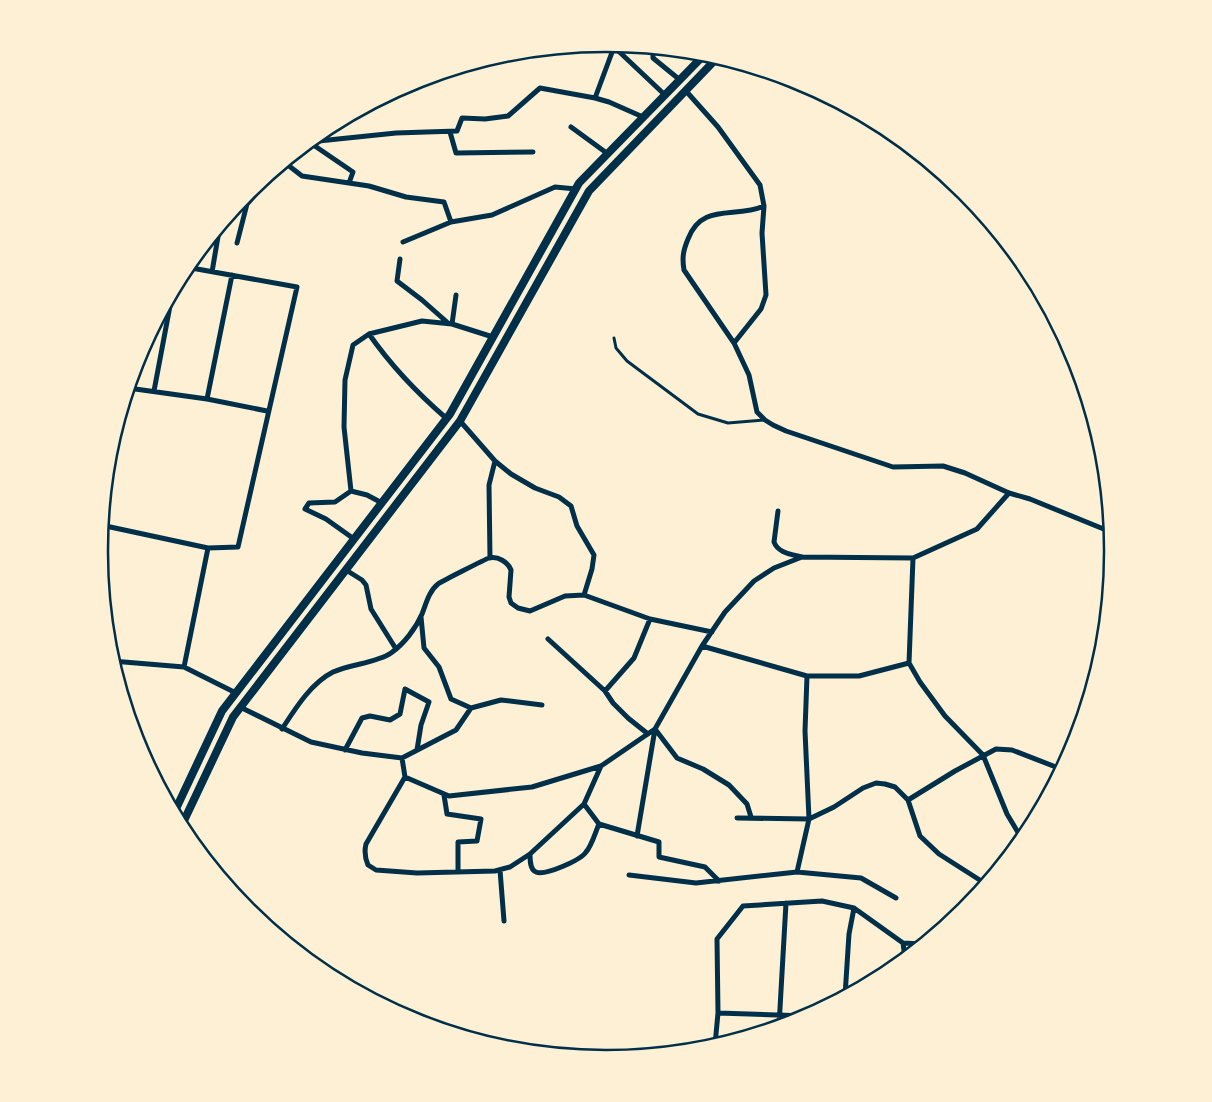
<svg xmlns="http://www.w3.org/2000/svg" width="1212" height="1102" viewBox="0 0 1212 1102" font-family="'Fira Sans Condensed',sans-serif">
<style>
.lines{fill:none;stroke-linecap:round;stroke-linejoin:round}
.service{stroke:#003049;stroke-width:3}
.minor{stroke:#003049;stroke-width:5}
.tertiary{stroke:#003049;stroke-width:8}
.rim{fill:none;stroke:#003049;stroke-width:2.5}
</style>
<rect width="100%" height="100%" fill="#fdf0d5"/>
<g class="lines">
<path class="service" d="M 614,338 L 616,348 L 627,361 L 698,414 L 728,423 L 764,420"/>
<path class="minor" d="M 611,44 L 665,95
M 651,48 L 653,50 L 653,58 L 680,80
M 686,91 L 718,127 L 760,185 L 764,206 L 762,233 L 766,295 L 761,309 L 734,343 L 749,375 L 757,412 L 765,420 L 773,425 L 786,431 L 893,467 L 943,466 L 965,473 L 1009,493 L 1030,499 L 1111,532
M 595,98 L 614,47
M 571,127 L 608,154
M 450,132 L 456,153 L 533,152
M 309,142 L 396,133 L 457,131 L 462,118 L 485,119 L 508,116 L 540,88 L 595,98 L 609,102 L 643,117
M 309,142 L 353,172 L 349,183
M 284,162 L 302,176 L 369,186 L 406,197 L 444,202 L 451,222
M 403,242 L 451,222 L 492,215 L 555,187 L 576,189
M 237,243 L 247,204 L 263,186 L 260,182
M 400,259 L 397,281 L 422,300 L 448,323
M 212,272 L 220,225
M 452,324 L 456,295
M 369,334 C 392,367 416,392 446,418
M 734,343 L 684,270 C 682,258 683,251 688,239 C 702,202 735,219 764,206
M 128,388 L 207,399 L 267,411
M 154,391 L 173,290
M 207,399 L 232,275
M 460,421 L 495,461 L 511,474 L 535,488 L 559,497 L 571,506 L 577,526 L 594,555 L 592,569 L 584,595
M 107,466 L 113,437
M 351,491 L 344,427 L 345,380 L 353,345 L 369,334 L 422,321 L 452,324 L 493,337
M 778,511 L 774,542 C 778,553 791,554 802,557
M 101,525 L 208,548 L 238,547 L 297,287 L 186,267
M 354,539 L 326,519 L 305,509 L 309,503 L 335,502 L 351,491 L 367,495 L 382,503
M 490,558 L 489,485 L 495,461
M 913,558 L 909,663 L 920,682 L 945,716 L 983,755 L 1007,814 L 1022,839
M 346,570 L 362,580 L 366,585 L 371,609 L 396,649
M 421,617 L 424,648 L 439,667 L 451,699 L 471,708 L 501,700 L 542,705
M 548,639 L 605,691 L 613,703 L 628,718 L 648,734
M 702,646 L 807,676 L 859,676 L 909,663
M 112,661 L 184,667 L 236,693
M 184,667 L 208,548
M 605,691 L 634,658 L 650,619
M 240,707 L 311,742 L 362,753 L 402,758 L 456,730 L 471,708
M 282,729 C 295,709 311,683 333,672 C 350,664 377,663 391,653 C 404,644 416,628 422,614 C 426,604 429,591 438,584 C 442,581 486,559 489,558 C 498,556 508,562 511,570 L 509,597 L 511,603 L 518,608 L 530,611 L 565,596 L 584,595 L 650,619 L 712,632
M 655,729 L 677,758 L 703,769 L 729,785 L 747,804 L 751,817
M 345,750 L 362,718 L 370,716 L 390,720 L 400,714 L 405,689 L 429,702 L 421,725 L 417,750
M 402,758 L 405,777 L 366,844 C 364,852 365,858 368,865 L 376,870 L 417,873 L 495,871 L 510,867 L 530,854 L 584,804 L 601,766
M 405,777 L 449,796 L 532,787 L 601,766 L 655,729 L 702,646 L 725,612 L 754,581 L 774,568 L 802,557 L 913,558 L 977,529 L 1009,493
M 444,795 L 447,814 L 481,819 L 477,841 L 458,842 L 458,871
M 908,800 L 955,771 L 996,749 L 1012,750 L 1061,769
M 584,804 L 599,824 L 659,842 L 659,857 L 705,867 L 719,881
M 737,818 L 809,819 L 805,731 L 807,676
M 637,836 L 655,729
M 530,854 C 530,860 530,870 536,872 C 545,876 581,860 586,852 C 592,845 595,833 599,824
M 500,870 L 504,921
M 797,872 L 809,819 L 834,807 L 863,788 L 876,783 L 885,784 L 895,787 L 908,800 L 920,836 L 939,854 L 986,884
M 629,875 L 696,883 L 797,872 L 861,878 L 896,898
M 903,943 L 922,944
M 845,996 L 849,934 L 854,908
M 718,1013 L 807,1016
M 779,1026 L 786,903
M 715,1045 L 718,1013 L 717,939 L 743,906 L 822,901 L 854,908 L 903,943 L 905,959"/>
<path class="tertiary" d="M 174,813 L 222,711 L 450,414 L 579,183 L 705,54
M 181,827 L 233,717 L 460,421 L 589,191 L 718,57"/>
</g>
<path d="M0 0H1212V1102H0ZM606 52H606A498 498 0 0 1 1104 550V552A498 498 0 0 1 606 1050H606A498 498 0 0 1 108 552V550A498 498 0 0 1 606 52Z" fill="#fdf0d5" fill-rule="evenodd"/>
<path class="rim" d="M606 52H606A498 498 0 0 1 1104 550V552A498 498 0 0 1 606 1050H606A498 498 0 0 1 108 552V550A498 498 0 0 1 606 52Z"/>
</svg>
